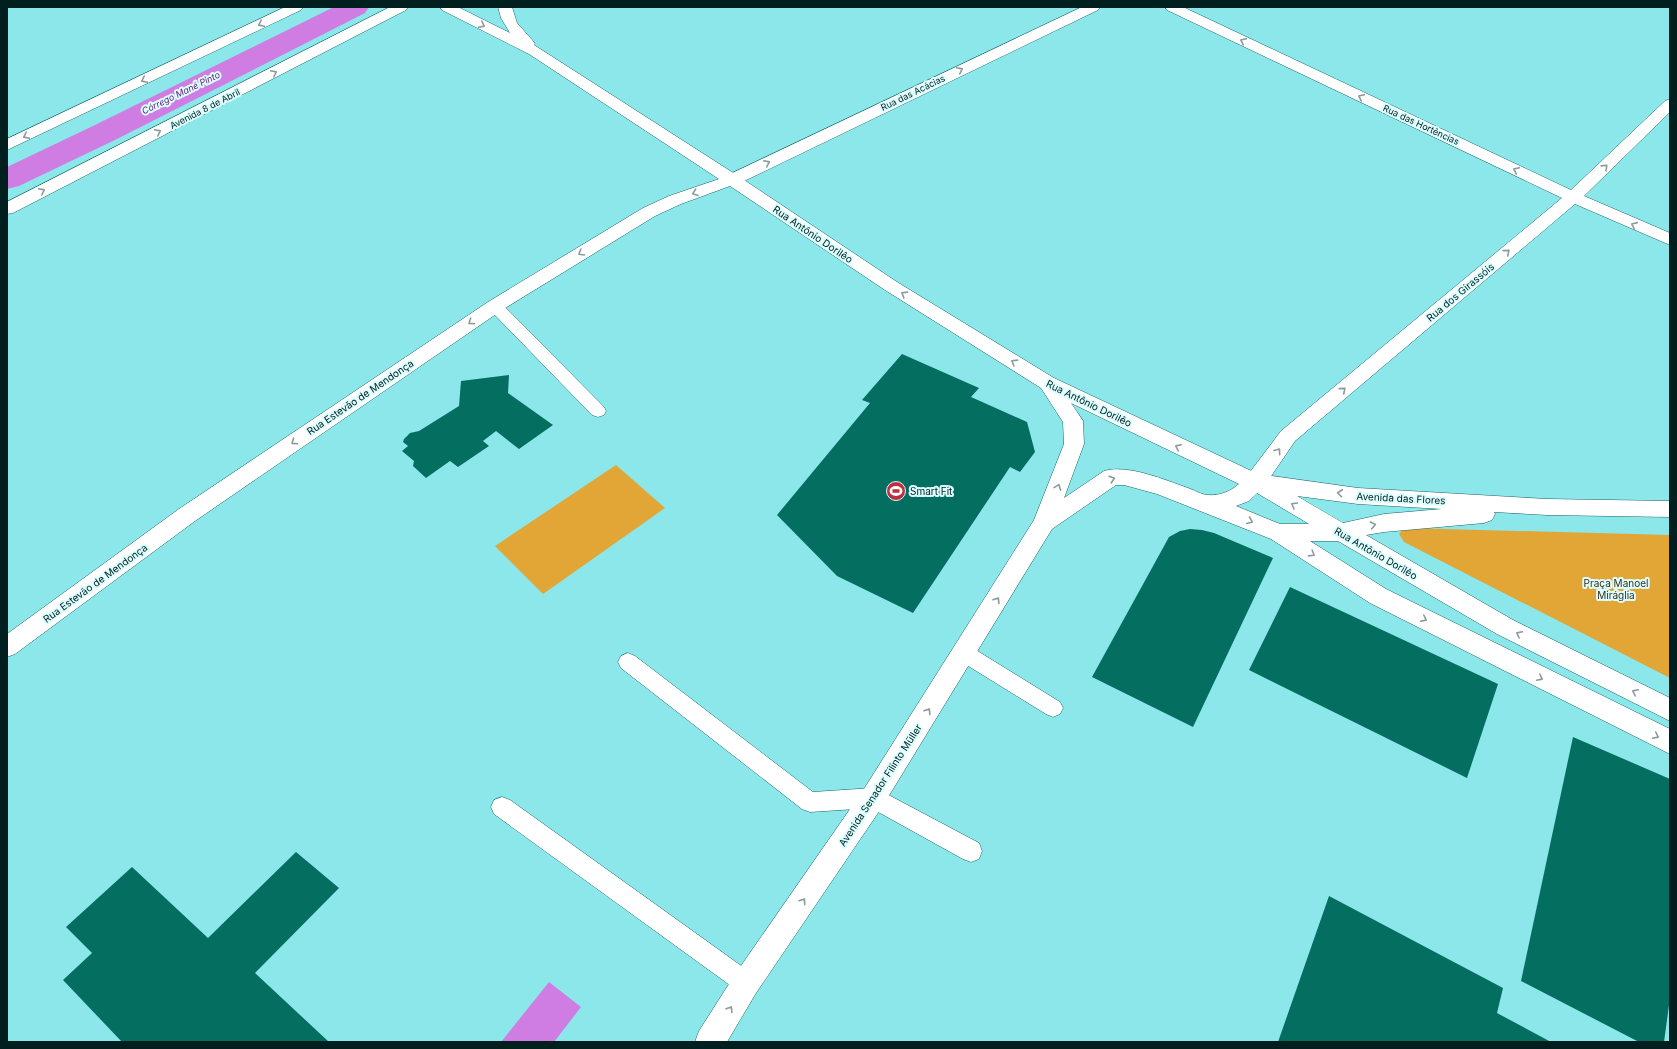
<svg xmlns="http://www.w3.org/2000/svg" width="1677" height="1049" viewBox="0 0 1677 1049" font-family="Inter,sans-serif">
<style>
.green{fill:#e1a635}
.water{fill:#cf7de3}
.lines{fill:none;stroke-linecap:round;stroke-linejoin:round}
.canal{fill:#cf7de3;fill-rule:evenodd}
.building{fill:#046e60}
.lane-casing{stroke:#1a6467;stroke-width:1}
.street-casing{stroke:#1a6467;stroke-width:1}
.secondary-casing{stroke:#1a6467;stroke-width:1}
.lane{fill:#fff;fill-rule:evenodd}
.street{fill:#fff;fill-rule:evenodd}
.secondary{fill:#fff;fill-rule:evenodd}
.oneway{stroke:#8d9a9b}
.labels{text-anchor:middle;stroke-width:4;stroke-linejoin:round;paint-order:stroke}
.far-water-label{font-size:9px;font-style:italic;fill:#651976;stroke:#dcfeff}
.far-street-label{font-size:9px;fill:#021f20;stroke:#dcfeff}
.street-label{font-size:10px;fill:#021f20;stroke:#dcfeff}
.poi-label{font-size:10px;fill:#021f20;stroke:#dcfeff;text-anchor:start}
.park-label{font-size:10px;fill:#3a2d18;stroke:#dcfeff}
</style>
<rect width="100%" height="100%" fill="#8ce7eb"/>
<path class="green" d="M 616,465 L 665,508 L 543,594 L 495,546 Z
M 1408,528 L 1670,535 L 1670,678 L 1404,542 L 1399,534 L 1402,530 Z"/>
<path class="water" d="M 549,982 L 581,1007 L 554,1042 L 501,1042 Z"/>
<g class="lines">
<path class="canal" d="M 334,7 L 369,7 L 365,13 L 117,139 L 19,186 L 7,189 L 7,167 L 95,125 Z"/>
</g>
<path class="building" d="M 902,354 L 979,388 L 971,397 L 1027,422 L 1035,452 L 1020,472 L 1010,467 L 913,613 L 837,576 L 777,515 L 870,403 L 862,400 Z
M 509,375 L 508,393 L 553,425 L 519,449 L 496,431 L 483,441 L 489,446 L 458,467 L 450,461 L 426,478 L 413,466 L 414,461 L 402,451 L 408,446 L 403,442 L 404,439 L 410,433 L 419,431 L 459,406 L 461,381 Z
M 1190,529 L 1202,530 L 1214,533 L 1273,558 L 1193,727 L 1092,677 L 1169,537 L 1180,531 Z
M 1290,587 L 1498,684 L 1467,778 L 1249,670 Z
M 1573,737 L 1670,779 L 1670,998 L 1664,1042 L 1639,1042 L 1521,981 Z
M 296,852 L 339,888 L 255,973 L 329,1042 L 122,1042 L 63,980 L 92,953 L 66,927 L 132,867 L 208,938 Z
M 1329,896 L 1503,988 L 1497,1013 L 1551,1042 L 1278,1042 Z"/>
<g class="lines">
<defs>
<path id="lane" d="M 495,301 L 500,302 L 604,407 L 606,411 L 604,415 L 598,417 L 592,415 L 490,310 L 487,306 L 490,302 Z
M 964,645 L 971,647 L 1060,702 L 1063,708 L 1060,714 L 1053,717 L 1046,714 L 957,659 L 954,653 L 957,647 Z
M 628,653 L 635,656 L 813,792 L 873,788 L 881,791 L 979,843 L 982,851 L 979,859 L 971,862 L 963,859 L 871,808 L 810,812 L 802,809 L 621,668 L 618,662 L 621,656 Z
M 502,797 L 510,800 L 754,975 L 758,983 L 754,991 L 746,995 L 738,991 L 494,814 L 491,807 L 494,800 Z"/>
<path id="street" d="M 1082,7 L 1100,7 L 1098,10 L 738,184 L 732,185 L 726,184 L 724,180 L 726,176 Z
M 1165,7 L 1183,7 L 1571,190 L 1665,101 L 1670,99 L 1670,112 L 1584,196 L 1670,233 L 1670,245 L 1575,204 L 1295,441 L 1263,488 L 1255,490 L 1247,488 L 1244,482 L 1247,476 L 1281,431 L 1562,198 L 1167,10 Z"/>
<path id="secondary" d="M 285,7 L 303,7 L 301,10 L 7,150 L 7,139 Z
M 390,7 L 408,7 L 406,10 L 13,213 L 7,214 L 7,202 Z
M 440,7 L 458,7 L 510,33 L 501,18 L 498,7 L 512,7 L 517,23 L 533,41 L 535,44 L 534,45 L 738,176 L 897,282 L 1054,378 L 1258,474 L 1358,488 L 1547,499 L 1670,501 L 1670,517 L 1547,515 L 1494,512 L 1495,514 L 1492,520 L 1484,523 L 1384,532 L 1366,535 L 1513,620 L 1670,698 L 1670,721 L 1497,634 L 1338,541 L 1310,541 L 1386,589 L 1670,729 L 1670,754 L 1370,603 L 1271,539 L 1157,494 L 1124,485 L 1116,485 L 1052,529 L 882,807 L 756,993 L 727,1042 L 695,1042 L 699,1031 L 736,973 L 864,789 L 1034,520 L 1064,444 L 1063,422 L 1041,388 L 885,290 L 730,186 L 681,204 L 655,216 L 502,310 L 195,521 L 15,654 L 7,657 L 7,634 L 179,509 L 488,302 L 643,208 L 669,196 L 719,179 L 529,54 L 442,10 ZM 1071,403 L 1239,484 C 1231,491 1220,496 1208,495 C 1202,495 1194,490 1188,488 C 1165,480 1128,464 1104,471 L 1064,498 L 1084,444 L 1083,421 ZM 1257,493 L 1309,524 L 1280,524 L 1236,506 L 1249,501 ZM 1297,496 L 1358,504 L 1442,509 L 1384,514 L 1343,523 Z"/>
</defs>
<use href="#lane" class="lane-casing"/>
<use href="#street" class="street-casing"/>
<use href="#secondary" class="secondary-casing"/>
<use href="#lane" class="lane"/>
<use href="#street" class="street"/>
<use href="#secondary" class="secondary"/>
</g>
<defs><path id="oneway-chevron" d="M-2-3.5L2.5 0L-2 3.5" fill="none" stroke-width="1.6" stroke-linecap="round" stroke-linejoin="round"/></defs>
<g class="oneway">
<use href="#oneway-chevron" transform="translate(261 24) rotate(154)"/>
<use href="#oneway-chevron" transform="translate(482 25) rotate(27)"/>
<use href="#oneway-chevron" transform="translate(1243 41) rotate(-155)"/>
<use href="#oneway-chevron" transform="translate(960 70) rotate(-26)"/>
<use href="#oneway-chevron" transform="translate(274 73) rotate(-27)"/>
<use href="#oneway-chevron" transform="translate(144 80) rotate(154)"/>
<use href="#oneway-chevron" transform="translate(1361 97) rotate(-155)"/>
<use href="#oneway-chevron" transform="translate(158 132) rotate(-27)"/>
<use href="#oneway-chevron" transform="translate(26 136) rotate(154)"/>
<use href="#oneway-chevron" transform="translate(767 163) rotate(-26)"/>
<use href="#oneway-chevron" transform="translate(1605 167) rotate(-44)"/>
<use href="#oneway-chevron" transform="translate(1516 170) rotate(-155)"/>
<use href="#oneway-chevron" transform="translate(42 191) rotate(-27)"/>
<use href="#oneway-chevron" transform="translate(695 193) rotate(160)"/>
<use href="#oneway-chevron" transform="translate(1634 225) rotate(-156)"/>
<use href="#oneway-chevron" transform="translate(1507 252) rotate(-40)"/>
<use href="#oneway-chevron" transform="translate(581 253) rotate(149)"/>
<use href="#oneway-chevron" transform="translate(904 294) rotate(-148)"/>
<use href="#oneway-chevron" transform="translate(471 322) rotate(146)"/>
<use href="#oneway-chevron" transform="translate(1014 362) rotate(-148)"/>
<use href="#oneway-chevron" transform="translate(1343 390) rotate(-40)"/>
<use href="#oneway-chevron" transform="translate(294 442) rotate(146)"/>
<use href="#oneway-chevron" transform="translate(1178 447) rotate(-154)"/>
<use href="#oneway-chevron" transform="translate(1278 451) rotate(-54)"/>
<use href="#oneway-chevron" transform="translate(1112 479) rotate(-18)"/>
<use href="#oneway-chevron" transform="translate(1058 487) rotate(-70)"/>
<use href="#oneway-chevron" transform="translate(1340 493) rotate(-173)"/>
<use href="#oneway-chevron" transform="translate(1294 505) rotate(-150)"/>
<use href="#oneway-chevron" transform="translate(1250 521) rotate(22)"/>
<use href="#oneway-chevron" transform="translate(1373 525) rotate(-11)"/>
<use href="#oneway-chevron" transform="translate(1312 554) rotate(32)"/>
<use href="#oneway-chevron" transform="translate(997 600) rotate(-58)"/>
<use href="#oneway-chevron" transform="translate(1424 619) rotate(27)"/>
<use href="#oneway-chevron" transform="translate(1519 634) rotate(-153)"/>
<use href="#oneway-chevron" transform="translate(1540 678) rotate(27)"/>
<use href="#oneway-chevron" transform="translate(1635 692) rotate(-153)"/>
<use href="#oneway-chevron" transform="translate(928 711) rotate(-58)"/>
<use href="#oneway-chevron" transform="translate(1656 736) rotate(26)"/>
<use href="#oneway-chevron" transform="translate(803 901) rotate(-56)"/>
<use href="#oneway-chevron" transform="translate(730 1009) rotate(-58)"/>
</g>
<defs>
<symbol id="stadium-disc" viewBox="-11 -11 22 22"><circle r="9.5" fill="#be2e3f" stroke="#dcfeff"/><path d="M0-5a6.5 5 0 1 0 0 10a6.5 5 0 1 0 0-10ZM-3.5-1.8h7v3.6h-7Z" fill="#fff"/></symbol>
</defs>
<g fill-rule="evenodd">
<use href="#stadium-disc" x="885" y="480" width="22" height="22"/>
</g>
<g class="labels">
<g class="far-water-label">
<text transform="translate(181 93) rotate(-26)" y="3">Córrego Mané Pinto</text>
</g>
<g class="far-street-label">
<text transform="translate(913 93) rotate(-26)" y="3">Rua das Acácias</text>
<text transform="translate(205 109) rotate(-27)" y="3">Avenida 8 de Abril</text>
<text transform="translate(1421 125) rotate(25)" y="3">Rua das Hortências</text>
</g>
<g class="street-label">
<text transform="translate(813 234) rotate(34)" y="4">Rua Antônio Dorilêo</text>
<text transform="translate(1460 292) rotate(-40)" y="4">Rua dos Girassóis</text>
<text transform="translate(360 397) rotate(-34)" y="4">Rua Estevão de Mendonça</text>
<text transform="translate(1089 403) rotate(26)" y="4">Rua Antônio Dorilêo</text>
<text transform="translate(1401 498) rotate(3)" y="4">Avenida das Flores</text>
<text transform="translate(1376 553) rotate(30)" y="4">Rua Antônio Dorilêo</text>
<text transform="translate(95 583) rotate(-36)" y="4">Rua Estevão de Mendonça</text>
<text transform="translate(880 785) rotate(-57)" y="4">Avenida Senador Filinto Müller</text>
</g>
<g class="poi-label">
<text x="910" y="495">Smart Fit</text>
</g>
<g class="park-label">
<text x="1616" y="587">Praça Manoel<tspan x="1616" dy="12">Miráglia</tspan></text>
</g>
</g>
<rect width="1677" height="1049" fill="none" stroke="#021f20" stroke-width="16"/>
</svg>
